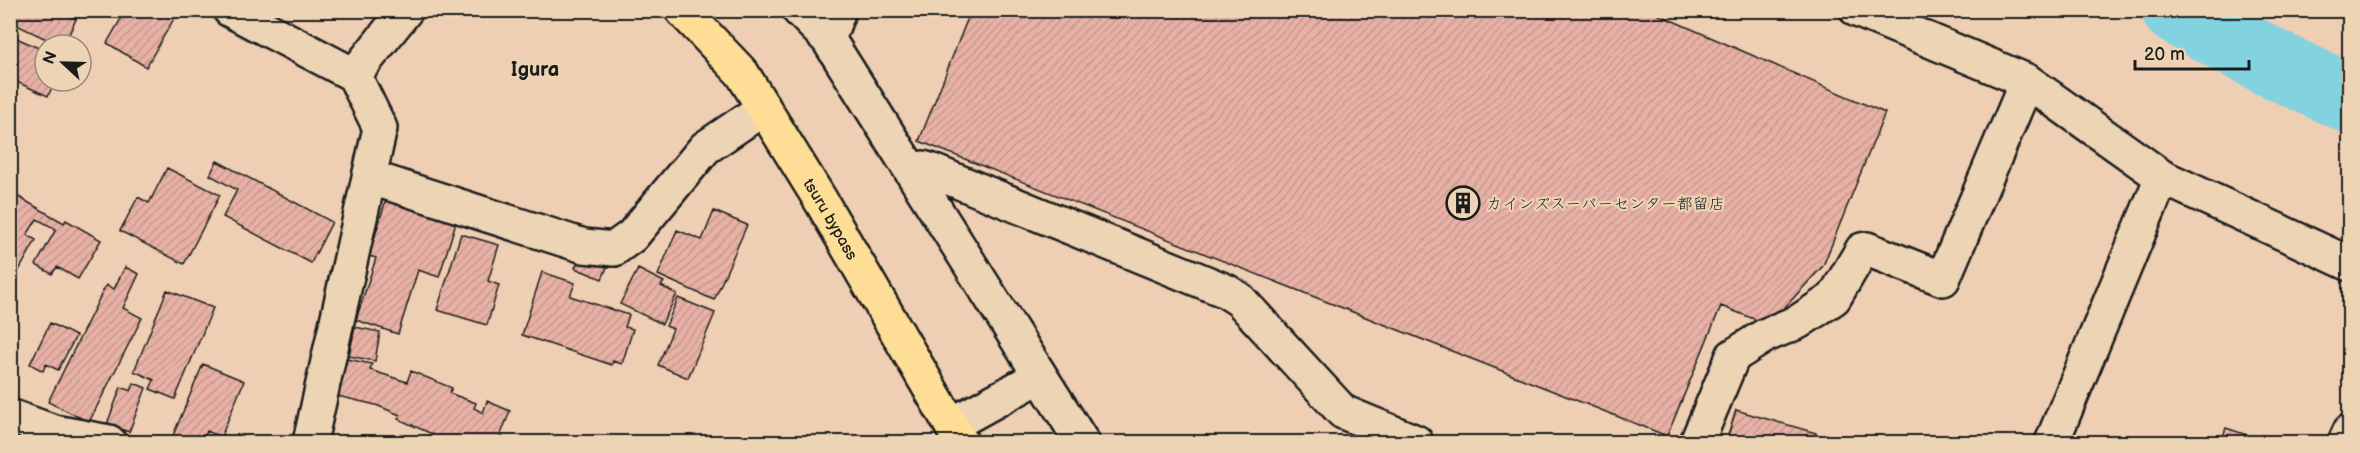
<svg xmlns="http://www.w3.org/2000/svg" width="2360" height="453" viewBox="0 0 2360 453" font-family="'Balsamiq Sans','Klee One',sans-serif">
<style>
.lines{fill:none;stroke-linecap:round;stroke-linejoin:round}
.river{stroke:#83d2e0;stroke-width:69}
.building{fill:url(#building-hatch);stroke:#1c1c1c;stroke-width:1.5}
.minor-casing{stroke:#1c1c1c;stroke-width:38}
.highway-casing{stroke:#1c1c1c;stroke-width:38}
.minor{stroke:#edd4b5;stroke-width:33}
.highway{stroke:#fedd96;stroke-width:33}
.labels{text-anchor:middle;stroke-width:4.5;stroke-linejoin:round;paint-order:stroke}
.poi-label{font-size:16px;fill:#1c1c1c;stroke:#edd4b5;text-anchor:start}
.street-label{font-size:16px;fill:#1c1c1c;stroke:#edd4b5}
.quarter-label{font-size:20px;font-weight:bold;fill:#1c1c1c;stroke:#edd4b5}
</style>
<defs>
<pattern id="building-hatch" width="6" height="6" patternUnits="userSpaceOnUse" patternTransform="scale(1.5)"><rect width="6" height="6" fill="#e8b1a6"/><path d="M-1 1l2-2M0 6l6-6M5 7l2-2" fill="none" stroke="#c6988e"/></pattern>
</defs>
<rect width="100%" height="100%" fill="#efcfb4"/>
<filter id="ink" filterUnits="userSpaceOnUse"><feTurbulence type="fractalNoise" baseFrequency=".0167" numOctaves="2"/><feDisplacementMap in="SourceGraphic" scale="12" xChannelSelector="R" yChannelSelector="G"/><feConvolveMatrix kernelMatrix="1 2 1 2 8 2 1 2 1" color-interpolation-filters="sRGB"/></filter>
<g filter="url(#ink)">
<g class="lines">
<path class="river" d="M 2176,10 L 2270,62 L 2350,99"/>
</g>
<path class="building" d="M 15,10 L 65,10 L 64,13 L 76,19 L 64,45 L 59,45 L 10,22 Z
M 126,10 L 169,10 L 176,15 L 146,67 L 107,43 Z
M 971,10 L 1648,10 L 1885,113 L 1823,266 L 1774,319 L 1764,323 L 1721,306 L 1667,436 L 919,141 Z
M 10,35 L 45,51 L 45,81 L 55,81 L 48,96 L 10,79 Z
M 217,161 L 332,222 L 311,263 L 223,217 L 237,190 L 210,175 Z
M 167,168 L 220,195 L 184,264 L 120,231 L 138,197 L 149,203 Z
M 10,192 L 64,223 L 66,220 L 101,240 L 78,279 L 57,267 L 52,274 L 36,265 L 56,229 L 37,219 L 27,235 L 36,240 L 13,281 L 10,280 Z
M 387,196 L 457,219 L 439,277 L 418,270 L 398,334 L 356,320 L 376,258 L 369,256 Z
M 714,211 L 747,225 L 714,300 L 658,275 L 677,230 L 702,240 Z
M 461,234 L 499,245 L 488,281 L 499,285 L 487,325 L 437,310 Z
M 581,255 L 608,265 L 602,279 L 575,268 Z
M 125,267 L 139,274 L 123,308 L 142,318 L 89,422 L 48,402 L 106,285 L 114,289 Z
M 638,269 L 664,282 L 661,286 L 677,294 L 662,324 L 620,304 Z
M 542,272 L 575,283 L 570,296 L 629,315 L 625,327 L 633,329 L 622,364 L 613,361 L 612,365 L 522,335 Z
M 167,290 L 213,308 L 175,399 L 150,389 L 154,380 L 134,371 Z
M 678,298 L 715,313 L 688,378 L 658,365 L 673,329 L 666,326 Z
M 50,323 L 76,336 L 58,370 L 46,364 L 43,371 L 30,364 Z
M 355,327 L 380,332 L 375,361 L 349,356 Z
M 347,359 L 372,364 L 370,370 L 407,382 L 411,371 L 452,388 L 449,393 L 476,403 L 474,408 L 483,413 L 487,401 L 510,411 L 498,442 L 429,442 L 432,434 L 398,419 L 400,415 L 376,405 L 337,396 Z
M 203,364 L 244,381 L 221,437 L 207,431 L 203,442 L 183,442 L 172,438 Z
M 134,383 L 146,388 L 129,432 L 107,424 L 121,387 L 131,391 Z
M 1736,410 L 1816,433 L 1813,442 L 1726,442 Z
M 2226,428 L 2268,442 L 2221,442 Z"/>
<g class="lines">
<defs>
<path id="minor" d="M 230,10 L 354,75 L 380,128 L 310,442
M 799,10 L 828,39 L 1082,442
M 1857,10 L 2027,81 L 2162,177 L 2350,264
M 828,39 L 839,10
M 354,75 L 406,10
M 912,172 L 923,168 L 930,170 L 1226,291 L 1240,300 L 1343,412 L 1416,442
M 369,177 L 584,246 L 614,249 L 632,236 L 705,148 L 764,108
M 10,416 L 54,432 L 109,442
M 951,425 L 1040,376
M 1697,442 L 1733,356 L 1766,335 L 1798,322 L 1834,298 L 1862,250 L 1867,249 L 1943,279 L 2027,81
M 2052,442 L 2162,177
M 2345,442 L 2350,431"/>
<g id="highway">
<path id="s1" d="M 682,10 L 742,73 L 821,201 L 961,442"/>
</g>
</defs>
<use href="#minor" class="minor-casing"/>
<use href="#highway" class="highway-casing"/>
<use href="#minor" class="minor"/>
<use href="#highway" class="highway"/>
</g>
</g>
<defs>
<symbol id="building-ring" viewBox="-11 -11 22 22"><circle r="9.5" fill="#edd4b5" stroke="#1c1c1c" stroke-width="1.5"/><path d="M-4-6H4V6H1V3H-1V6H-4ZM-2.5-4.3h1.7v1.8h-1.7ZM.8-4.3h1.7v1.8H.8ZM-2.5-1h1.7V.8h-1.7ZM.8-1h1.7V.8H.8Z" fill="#1c1c1c"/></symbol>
</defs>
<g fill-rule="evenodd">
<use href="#building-ring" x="1444" y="184" width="38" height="38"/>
</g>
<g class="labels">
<g class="poi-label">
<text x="1486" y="209">カインズスーパーセンター都留店</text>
</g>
<g class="street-label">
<text dy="6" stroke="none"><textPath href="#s1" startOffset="258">tsuru bypass</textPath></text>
</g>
<g class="quarter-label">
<text x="535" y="76">Igura</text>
</g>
</g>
<rect width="2360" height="453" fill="none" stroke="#edd4b5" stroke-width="36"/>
<rect x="18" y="18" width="2324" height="417" fill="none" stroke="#1c1c1c" stroke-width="2" filter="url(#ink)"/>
<g transform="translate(63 63) rotate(292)"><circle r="28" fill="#edd4b5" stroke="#998a78" stroke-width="1.5"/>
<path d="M0-4.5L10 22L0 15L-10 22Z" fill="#1c1c1c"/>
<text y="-9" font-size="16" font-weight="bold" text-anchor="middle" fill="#1c1c1c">N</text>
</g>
<path d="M2135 60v9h114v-9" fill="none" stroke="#1c1c1c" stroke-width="3"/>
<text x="2144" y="60" font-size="18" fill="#1c1c1c" stroke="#edd4b5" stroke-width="4.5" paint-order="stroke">20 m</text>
</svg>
